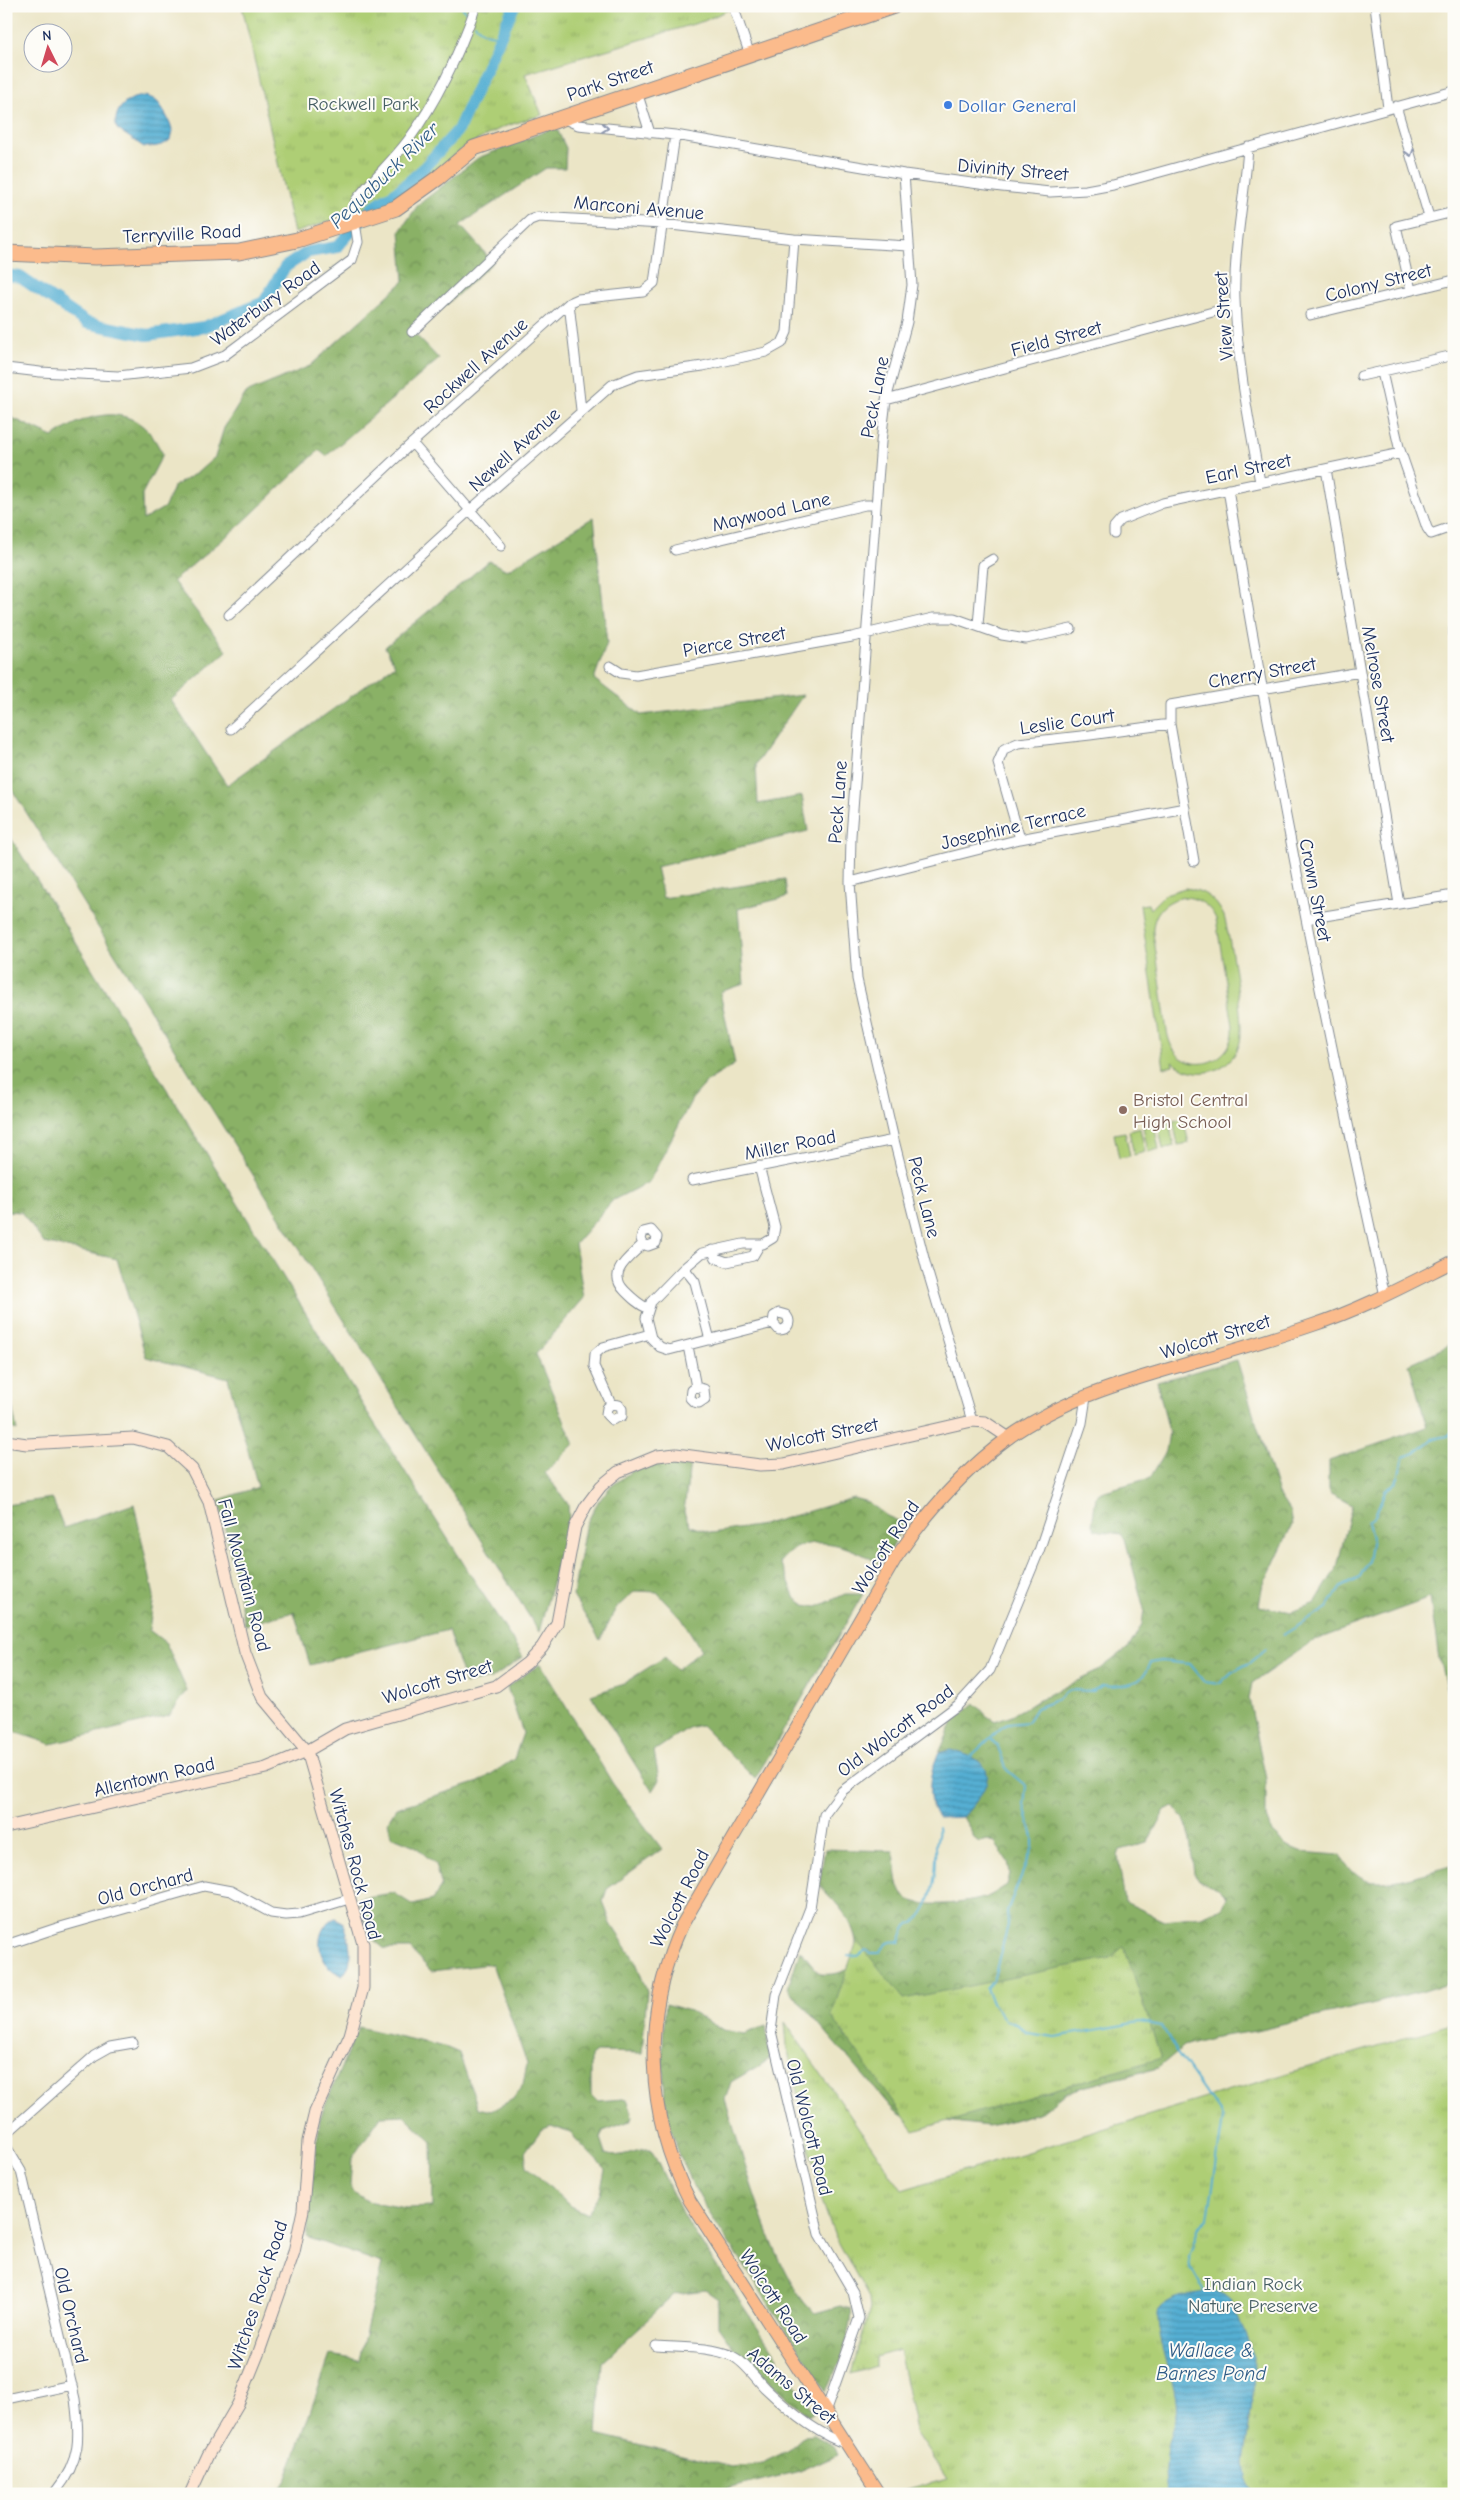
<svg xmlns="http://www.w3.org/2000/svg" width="1460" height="2500" viewBox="0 0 1460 2500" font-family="'Comic Neue',sans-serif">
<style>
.grass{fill:#aece75;stroke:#647e6a;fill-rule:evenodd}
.forest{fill:url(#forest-crowns);stroke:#527062;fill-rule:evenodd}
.park{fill:url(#park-tufts);stroke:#647e6a}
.water{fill:url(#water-rules);stroke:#386f98}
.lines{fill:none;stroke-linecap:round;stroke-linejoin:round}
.stream{stroke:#55afd3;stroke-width:2}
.river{stroke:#55afd3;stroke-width:12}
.street-casing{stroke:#838a92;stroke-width:11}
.secondary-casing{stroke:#838a92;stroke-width:13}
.primary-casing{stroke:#838a92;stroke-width:14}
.highway-casing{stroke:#838a92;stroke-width:17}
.street{stroke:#fff;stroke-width:9}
.secondary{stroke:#fde4d1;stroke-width:11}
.primary{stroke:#fbbb8c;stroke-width:12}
.highway{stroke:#fbbb8c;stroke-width:15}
.oneway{stroke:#8d97ae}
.shop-dot{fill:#3f7fe0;stroke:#fdfcf7;stroke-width:2}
.education-dot{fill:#8d6e63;stroke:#fdfcf7;stroke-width:2}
.labels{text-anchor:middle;stroke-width:4;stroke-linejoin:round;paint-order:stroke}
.street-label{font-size:19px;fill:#1b2f5e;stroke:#fdfcf7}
.park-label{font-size:19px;fill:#475f65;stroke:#fdfcf7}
.shop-label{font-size:19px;fill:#366cbe;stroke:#fdfcf7;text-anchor:start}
.education-label{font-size:19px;fill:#785e54;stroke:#fdfcf7;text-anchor:start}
.water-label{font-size:20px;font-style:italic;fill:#2f5c87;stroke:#fdfcf7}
</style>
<defs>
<pattern id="forest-crowns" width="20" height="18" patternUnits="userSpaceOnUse" patternTransform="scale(1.25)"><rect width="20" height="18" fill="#8ab166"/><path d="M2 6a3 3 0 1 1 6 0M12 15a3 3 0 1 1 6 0" fill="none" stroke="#709057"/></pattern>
<pattern id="park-tufts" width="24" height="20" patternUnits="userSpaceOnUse" patternTransform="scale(1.25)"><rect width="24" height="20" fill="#aece75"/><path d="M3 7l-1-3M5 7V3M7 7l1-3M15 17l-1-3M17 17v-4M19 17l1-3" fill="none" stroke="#95b168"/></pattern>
<pattern id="water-rules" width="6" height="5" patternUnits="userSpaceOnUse" patternTransform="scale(1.25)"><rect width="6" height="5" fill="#55afd3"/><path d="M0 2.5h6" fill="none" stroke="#468fae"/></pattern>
</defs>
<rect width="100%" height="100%" fill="#fdfcf7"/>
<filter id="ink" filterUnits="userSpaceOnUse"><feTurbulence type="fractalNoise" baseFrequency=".02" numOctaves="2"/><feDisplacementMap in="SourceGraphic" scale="10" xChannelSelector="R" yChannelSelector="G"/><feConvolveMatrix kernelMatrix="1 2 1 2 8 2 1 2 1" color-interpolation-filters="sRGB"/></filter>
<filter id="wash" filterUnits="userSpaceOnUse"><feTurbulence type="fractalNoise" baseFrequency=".0096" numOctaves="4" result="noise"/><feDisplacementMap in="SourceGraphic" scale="20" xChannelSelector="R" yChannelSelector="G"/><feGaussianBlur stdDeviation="1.12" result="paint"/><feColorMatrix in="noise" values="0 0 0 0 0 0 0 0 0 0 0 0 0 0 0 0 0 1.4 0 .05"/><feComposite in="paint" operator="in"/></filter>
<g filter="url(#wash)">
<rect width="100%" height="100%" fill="#ebe5c6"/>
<path class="grass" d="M 1185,888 C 1204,890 1216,899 1224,916 C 1230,937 1245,1024 1240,1042 C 1237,1055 1226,1067 1212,1071 C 1198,1075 1184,1070 1172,1062 L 1173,1066 L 1164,1068 L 1140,905 L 1148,904 L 1150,909 L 1165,894 ZM 1186,897 C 1200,899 1210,906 1216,919 L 1233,1026 C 1236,1062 1187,1079 1171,1045 C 1166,1034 1166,1021 1164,1010 C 1161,985 1157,959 1153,933 C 1152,913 1166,899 1186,897 Z
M 1183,1119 L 1189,1143 L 1178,1145 L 1173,1121 Z
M 1169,1122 L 1174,1146 L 1163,1149 L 1158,1124 Z
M 1154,1125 L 1159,1149 L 1148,1152 L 1143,1127 Z
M 1140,1128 L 1145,1152 L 1134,1155 L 1129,1131 Z
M 1125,1132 L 1130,1156 L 1119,1158 L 1114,1134 Z"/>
<path class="forest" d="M 556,127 L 566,148 L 565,168 L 546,168 L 460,225 L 493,262 L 415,334 L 439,359 L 326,456 L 319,450 L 239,526 L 173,581 L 227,651 L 171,700 L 227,785 L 395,665 L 385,647 L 489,561 L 507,570 L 594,517 L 607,643 L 594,679 L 641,715 L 803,695 L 756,764 L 758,804 L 802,796 L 808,831 L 656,867 L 663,898 L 785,879 L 787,897 L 738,909 L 744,984 L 720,992 L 735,1064 L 708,1081 L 692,1099 L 649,1182 L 613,1200 L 575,1244 L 584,1298 L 536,1354 L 574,1444 L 545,1473 L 568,1504 L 569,1520 L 539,1632 L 6,780 L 6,415 L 53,437 C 80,417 121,402 148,431 C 154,437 158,446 163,454 L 142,494 L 143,520 L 165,507 L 173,487 L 198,472 L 215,457 L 224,428 L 246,393 L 310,366 L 404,281 L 400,231 L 418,205 L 478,158 Z
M 6,830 L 364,1407 L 523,1657 L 491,1679 L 465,1684 L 448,1630 L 310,1665 L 294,1612 L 245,1625 L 219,1500 L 258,1487 L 228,1378 L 146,1357 L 117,1259 L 44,1243 L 21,1212 L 6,1211 Z
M 1454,1343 L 1454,1718 L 1439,1659 L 1430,1598 L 1315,1640 L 1252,1683 L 1249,1699 L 1266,1779 L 1266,1817 L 1272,1833 L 1286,1846 L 1300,1852 L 1339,1855 C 1346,1864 1356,1878 1368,1881 C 1391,1886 1431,1871 1454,1865 L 1454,1981 L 1414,1994 L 1256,2031 L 1211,2038 L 1184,2046 L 1158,2068 L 1083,2087 L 1065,2093 L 1041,2112 L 1003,2123 L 987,2126 L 903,2116 L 894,2111 L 788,1988 L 800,1950 L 820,1974 C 857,1978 864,1950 849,1921 C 842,1908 829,1896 819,1885 L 825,1849 L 893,1851 C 898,1865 894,1883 904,1896 C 917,1910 970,1903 987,1897 C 994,1894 1000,1889 1007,1885 L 1010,1873 L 1008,1862 L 995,1843 L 988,1840 L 979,1842 L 975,1839 L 963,1817 L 976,1802 L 982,1763 C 970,1757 952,1746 939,1753 L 953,1722 L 975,1703 L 987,1716 L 995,1721 L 1012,1715 L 1052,1693 L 1098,1671 L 1129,1647 L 1142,1624 L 1144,1609 L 1125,1539 L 1121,1534 L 1095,1530 L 1092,1525 L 1096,1496 L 1101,1492 L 1150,1478 L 1166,1451 L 1169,1432 L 1157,1382 L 1237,1360 L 1278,1494 L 1290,1512 L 1292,1525 L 1262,1588 L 1259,1606 L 1292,1612 L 1315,1603 L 1337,1567 L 1352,1505 L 1329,1493 L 1329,1461 L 1427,1427 L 1409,1364 ZM 1173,1806 L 1184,1819 L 1189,1832 L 1194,1873 L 1200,1881 L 1218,1888 L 1227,1897 L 1222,1908 L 1201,1916 L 1164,1920 L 1125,1902 L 1118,1856 L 1120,1850 L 1147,1843 L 1165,1810 Z
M 6,1376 L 17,1431 L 6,1425 Z
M 673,1461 L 690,1463 L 684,1512 L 690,1526 L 712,1533 L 762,1525 L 853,1498 L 868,1502 L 887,1516 L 903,1523 L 890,1552 L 878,1563 C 849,1545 805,1529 780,1562 L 796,1599 L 805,1605 L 817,1607 L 845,1594 L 863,1594 L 755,1779 L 701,1725 L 688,1728 L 654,1751 L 659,1780 L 652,1791 L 591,1695 L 621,1685 L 665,1657 L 676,1670 L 701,1650 L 682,1619 L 657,1592 L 635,1591 L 616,1608 L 600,1640 L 573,1596 L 585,1527 L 596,1505 L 609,1488 L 629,1473 L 651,1463 Z
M 52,1498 L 64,1528 L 134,1504 L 154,1596 L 149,1630 L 166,1643 L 187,1691 L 169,1716 L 51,1744 L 6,1729 L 6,1505 Z
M 540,1664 L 613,1784 L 662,1849 L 607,1889 L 603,1901 L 611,1924 L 636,1962 L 647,1992 L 642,2053 L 596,2052 L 591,2056 L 591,2095 L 597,2101 L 623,2099 L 628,2101 L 632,2116 L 630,2121 L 603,2131 L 600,2139 L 605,2154 C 620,2160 636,2148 651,2149 L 684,2217 L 814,2413 L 809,2416 L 734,2349 L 718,2326 L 718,2299 L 705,2290 L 675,2294 L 602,2362 L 597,2434 L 731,2467 L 760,2464 L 787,2451 L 804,2436 L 813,2435 L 835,2447 L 838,2454 L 800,2471 L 707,2494 L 277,2494 L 287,2478 L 330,2355 L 359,2360 L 382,2263 L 306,2237 L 320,2118 L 358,2027 L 445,2047 L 459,2053 L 478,2108 L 491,2111 L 513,2099 L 523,2084 L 527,2064 L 492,1964 L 431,1971 L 410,1949 L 385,1949 L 370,1937 L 358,1898 L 394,1893 L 413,1905 L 432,1900 L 441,1887 L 435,1864 L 415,1846 L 391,1836 L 388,1821 L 396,1808 L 479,1782 L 514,1759 L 523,1733 L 507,1687 ZM 404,2115 L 432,2142 L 433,2207 L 405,2208 L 367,2201 L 354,2192 L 350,2185 L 352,2158 L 381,2116 ZM 551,2126 L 570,2133 L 605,2169 L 600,2194 L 587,2214 L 570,2206 L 527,2166 L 525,2152 L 541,2130 Z
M 666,2004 L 690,2011 L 723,2030 L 744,2034 L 766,2026 L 770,2059 L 731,2082 L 725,2100 C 742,2152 775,2282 815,2313 L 840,2306 L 851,2309 C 855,2329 835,2373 826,2391 C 798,2348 769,2305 741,2261 C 715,2222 686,2182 673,2135 C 661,2092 661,2048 666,2004 Z"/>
<path class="park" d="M 242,6 L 729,6 L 730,9 L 704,21 L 525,74 L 542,115 L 503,127 L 466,146 L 409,191 L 384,203 L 294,233 Z
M 857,1941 L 904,1999 L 1110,1958 L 1124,1946 L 1161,2058 L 914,2131 L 831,2016 Z
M 785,2022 L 902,2190 L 1454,2023 L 1454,2494 L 897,2493 L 947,2479 L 917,2435 L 899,2350 L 876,2357 L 876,2366 L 851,2374 L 870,2309 L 869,2298 L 834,2234 L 821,2198 L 787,2047 Z"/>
<path class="water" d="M 140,96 C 157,96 161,105 168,119 C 180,141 165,147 144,147 L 117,129 C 112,112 124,100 140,96 Z
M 950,1750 C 1003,1763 992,1784 963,1817 L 938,1818 C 925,1800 929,1772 939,1753 Z
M 335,1918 L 343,1922 C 349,1934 356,1966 342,1975 C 318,1968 310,1930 335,1918 Z
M 1215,2291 L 1225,2295 L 1232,2301 L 1254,2357 L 1253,2393 L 1244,2464 L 1246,2478 L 1255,2494 L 1167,2494 C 1165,2478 1164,2464 1167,2448 C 1170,2433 1179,2416 1176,2400 C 1174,2381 1153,2324 1159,2311 C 1167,2295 1199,2293 1215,2291 Z"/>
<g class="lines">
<path class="stream" d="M 461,6 L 468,14
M 475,24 C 481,33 489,35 500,35
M 1283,1635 L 1327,1608 L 1341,1587 L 1359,1578 L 1368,1562 L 1372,1538 L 1368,1522 L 1374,1518 L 1385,1491 L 1396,1482 L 1399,1475 L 1403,1457 L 1415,1453 L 1432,1439 L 1448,1436 L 1454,1430
M 991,1739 L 998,1747 L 1007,1770 L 1026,1786 L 1024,1805 L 1033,1837 L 1033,1847 L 1007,1911 L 1008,1925 L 993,1981 L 986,1989 L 993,2004 L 1006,2021 L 1018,2025 L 1027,2033 L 1055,2037 L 1140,2022 L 1162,2026 L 1176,2051 L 1223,2118 L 1208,2219 L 1199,2227 L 1189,2255 L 1190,2267 L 1204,2292
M 970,1757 L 1002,1727 L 1008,1724 L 1027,1722 L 1036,1708 L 1059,1699 L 1066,1692 L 1072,1690 L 1092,1691 L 1104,1685 C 1111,1687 1133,1684 1139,1680 C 1144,1676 1147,1669 1151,1663 L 1161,1661 L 1190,1664 L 1205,1682 L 1219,1684 L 1232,1672 L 1249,1663 L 1266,1649
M 848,1955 L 858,1956 L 866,1950 L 871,1953 L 879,1953 C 887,1944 887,1940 900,1942 C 902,1937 904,1929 908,1925 C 911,1923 915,1922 918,1919 C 934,1902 937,1868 936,1846 C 936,1839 940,1835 938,1828"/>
<path class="river" d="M 6,275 L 20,277 L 87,323 L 147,335 L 204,327 L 264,302 L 285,267 L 308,252 L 337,247 L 374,206 L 398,191 L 420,172 L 458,130 L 514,6"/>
</g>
</g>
<g filter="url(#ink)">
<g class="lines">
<defs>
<path id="street" d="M 733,6 L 750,55
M 1375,6 L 1388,108
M 637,92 L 650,133
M 1396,106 L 1429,217
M 562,118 L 578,125 L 675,135 L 904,174 L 1002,187 L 1050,192 L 1086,190 L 1113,185 L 1454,91
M 1248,147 C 1245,198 1233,248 1235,300 C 1237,361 1249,422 1260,482
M 904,174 L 912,285 L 907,322 L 886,400 L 881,442 L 851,836 L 850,882 L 857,979 L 894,1140 L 926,1266 L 972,1421
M 1411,290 L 1396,226 L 1454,212
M 569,303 L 581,410
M 1310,315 L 1454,280
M 412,332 L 530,220 L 538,217 L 662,224 L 794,239 L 908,246
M 6,368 L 40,372 L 118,376 L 191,368 L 225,355 L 352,260 L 358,242 L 353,210 L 356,200 C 372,179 393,161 409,139 C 439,98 459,54 476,6
M 1382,372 L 1399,447 L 1427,528 L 1431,534 L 1454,526
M 1361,376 L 1454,355
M 886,400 L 1235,306
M 412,443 L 501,546
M 1326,469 L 1399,904
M 1228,489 C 1272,760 1326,1028 1385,1296
M 1114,534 L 1114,528 L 1121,520 L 1163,503 L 1401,453
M 675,550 L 865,505 L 875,505
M 229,615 L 412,443 L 569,303 L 578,299 L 643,292 L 654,283 L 675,135
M 978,625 L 983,565 L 993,559
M 1454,629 L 1454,635
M 610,666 L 621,673 L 636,675 L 852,637 L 933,618 L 954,618 L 1002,635 L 1026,639 L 1071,629
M 231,729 L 469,511 L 612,385 L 638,375 L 703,366 L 766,352 L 782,343 L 787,332 L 794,239
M 1020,839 L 998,763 L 1004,749 L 1018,743 L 1090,735 L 1170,724
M 1194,861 L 1170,724 L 1170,705 L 1360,672
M 850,882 L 1020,839 L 1185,808
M 1306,919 L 1454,895
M 759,1166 L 775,1227 L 773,1238 L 763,1244 L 743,1244 L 702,1253 L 683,1269 L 651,1302 L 646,1318 L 651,1338 L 660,1347 L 669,1350 L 773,1323 L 779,1330 C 788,1330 792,1322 786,1315 L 779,1313 L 774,1316 L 773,1323
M 692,1180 L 894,1140
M 643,1244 L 641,1239 L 643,1232 L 651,1230 L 657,1237 L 656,1243 L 648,1246 L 643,1244 C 629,1258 606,1272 625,1291 C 632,1298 638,1304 647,1308
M 712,1250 L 716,1258 L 727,1262 L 753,1256 L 760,1244
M 684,1268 L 695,1282 L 710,1340
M 688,1346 L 696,1387 L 691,1390 L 690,1398 L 694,1402 L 699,1403 L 705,1399 L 704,1389 L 696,1387
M 611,1404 L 619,1405 L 622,1409 L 622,1416 L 612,1420 L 606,1414 L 607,1408 L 611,1404 L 594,1366 L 595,1354 L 603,1347 L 650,1334
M 6,1945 L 57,1928 L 204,1886 L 231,1891 L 271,1913 L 286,1915 L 299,1914 L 349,1899
M 6,2134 L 94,2056 L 110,2047 L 133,2043
M 6,2146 L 21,2171 L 75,2399 C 80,2437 81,2460 56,2491
M 656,2346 C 680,2348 710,2346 732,2356 C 744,2361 756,2379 765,2388 C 788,2410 818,2435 847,2444
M 6,2399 L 72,2385
M 826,2410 L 859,2318 L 853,2292 L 819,2234 L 771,2031 L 776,1995 L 810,1908 L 824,1815 L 842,1791 L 958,1705 L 990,1670 L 1039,1551 L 1082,1423 L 1086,1397"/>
<path id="secondary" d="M 6,1441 L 27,1444 L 133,1438 L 168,1447 L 192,1469 L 209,1502 L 245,1653 L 262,1697 L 307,1751 L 363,1944 L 363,1988 L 350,2035 L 315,2112 L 308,2141 L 303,2210 L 294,2252 L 259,2352 L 238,2404 L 208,2455 L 190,2494
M 6,1827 L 266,1768 L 307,1751 L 345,1729 L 496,1686 L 527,1663 L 542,1647 L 557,1623 L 575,1527 L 586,1506 L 601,1486 L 618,1472 L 657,1456 L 676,1454 L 760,1465 L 784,1464 L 972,1421 L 985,1422 L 1009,1438"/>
<path id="primary" d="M 879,2494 L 690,2201 C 645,2114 641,2015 682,1925 L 897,1556 C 928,1511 963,1471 1008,1438 C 1065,1397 1134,1379 1200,1360 C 1238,1349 1275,1338 1313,1325 C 1362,1309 1408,1284 1454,1261"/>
<path id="highway" d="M 6,253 L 95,257 L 239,252 L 297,240 L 396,208 L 438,178 L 474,148 L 894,6"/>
</defs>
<use href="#street" class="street-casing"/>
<use href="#secondary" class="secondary-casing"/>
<use href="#primary" class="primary-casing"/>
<use href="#highway" class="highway-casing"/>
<use href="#street" class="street"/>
<use href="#secondary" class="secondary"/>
<use href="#primary" class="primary"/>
<use href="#highway" class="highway"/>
</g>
<defs><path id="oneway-chevron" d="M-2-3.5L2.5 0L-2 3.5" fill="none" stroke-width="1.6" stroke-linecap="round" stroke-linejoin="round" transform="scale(1.25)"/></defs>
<g class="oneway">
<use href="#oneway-chevron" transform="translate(605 128) rotate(6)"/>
<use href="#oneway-chevron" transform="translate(1410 153) rotate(73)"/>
</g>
</g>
<circle class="shop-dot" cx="948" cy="105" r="5"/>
<circle class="education-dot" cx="1123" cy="1110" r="5"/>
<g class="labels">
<g class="street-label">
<text transform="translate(610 80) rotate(-19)" y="7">Park Street</text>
<text transform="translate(1013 169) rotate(5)" y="7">Divinity Street</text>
<text transform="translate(639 207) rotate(5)" y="7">Marconi Avenue</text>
<text transform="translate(182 233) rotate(-3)" y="7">Terryville Road</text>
<text transform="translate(1378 282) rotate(-14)" y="7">Colony Street</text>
<text transform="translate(265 303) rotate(-36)" y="7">Waterbury Road</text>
<text transform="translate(1223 316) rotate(-94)" y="7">View Street</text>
<text transform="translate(1056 338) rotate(-15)" y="7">Field Street</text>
<text transform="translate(475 365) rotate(-42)" y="7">Rockwell Avenue</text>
<text transform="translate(874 397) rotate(-79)" y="7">Peck Lane</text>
<text transform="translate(514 449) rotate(-42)" y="7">Newell Avenue</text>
<text transform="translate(1248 468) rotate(-12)" y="7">Earl Street</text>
<text transform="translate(771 511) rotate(-13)" y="7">Maywood Lane</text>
<text transform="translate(734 641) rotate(-10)" y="7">Pierce Street</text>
<text transform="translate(1262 672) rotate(-10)" y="7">Cherry Street</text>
<text transform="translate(1379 684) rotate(80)" y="7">Melrose Street</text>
<text transform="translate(1067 721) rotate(-8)" y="7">Leslie Court</text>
<text transform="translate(837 802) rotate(-86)" y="7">Peck Lane</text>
<text transform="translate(1013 826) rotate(-13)" y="7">Josephine Terrace</text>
<text transform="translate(1316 890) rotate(79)" y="7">Crown Street</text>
<text transform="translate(790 1144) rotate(-11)" y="7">Miller Road</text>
<text transform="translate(925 1197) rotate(76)" y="7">Peck Lane</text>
<text transform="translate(1215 1336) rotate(-17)" y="7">Wolcott Street</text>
<text transform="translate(822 1434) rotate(-11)" y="7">Wolcott Street</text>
<text transform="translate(885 1547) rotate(-57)" y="7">Wolcott Road</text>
<text transform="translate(245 1575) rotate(75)" y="7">Fall Mountain Road</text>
<text transform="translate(437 1681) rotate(-17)" y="7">Wolcott Street</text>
<text transform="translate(895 1730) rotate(-37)" y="7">Old Wolcott Road</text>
<text transform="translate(154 1776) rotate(-13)" y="7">Allentown Road</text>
<text transform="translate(356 1864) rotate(75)" y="7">Witches Rock Road</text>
<text transform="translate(145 1886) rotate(-15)" y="7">Old Orchard</text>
<text transform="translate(679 1898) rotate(-63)" y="7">Wolcott Road</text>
<text transform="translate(810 2127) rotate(76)" y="7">Old Wolcott Road</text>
<text transform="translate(257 2295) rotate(-72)" y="7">Witches Rock Road</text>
<text transform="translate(774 2296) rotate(57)" y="7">Wolcott Road</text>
<text transform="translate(72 2315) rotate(77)" y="7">Old Orchard</text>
<text transform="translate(792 2385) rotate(40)" y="7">Adams Street</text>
</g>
<g class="park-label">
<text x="363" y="110">Rockwell Park</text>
<text x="1253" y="2290">Indian Rock<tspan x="1253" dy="22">Nature Preserve</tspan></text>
</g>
<g class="shop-label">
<text x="958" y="112">Dollar General</text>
</g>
<g class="education-label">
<text x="1133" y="1106">Bristol Central<tspan x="1133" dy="22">High School</tspan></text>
</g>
<g class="water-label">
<text transform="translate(384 175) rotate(-44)" y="7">Pequabuck River</text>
<text x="1211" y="2357">Wallace &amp;<tspan x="1211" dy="23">Barnes Pond</tspan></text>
</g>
</g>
<rect width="1460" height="2500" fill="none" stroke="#fdfcf7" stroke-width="25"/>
<g transform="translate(48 48) rotate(355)"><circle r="24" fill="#fdfcf7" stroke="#a3aaba"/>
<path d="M0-4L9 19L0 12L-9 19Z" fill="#d1495b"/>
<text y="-8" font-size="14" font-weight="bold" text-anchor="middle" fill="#1b2f5e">N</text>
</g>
</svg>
